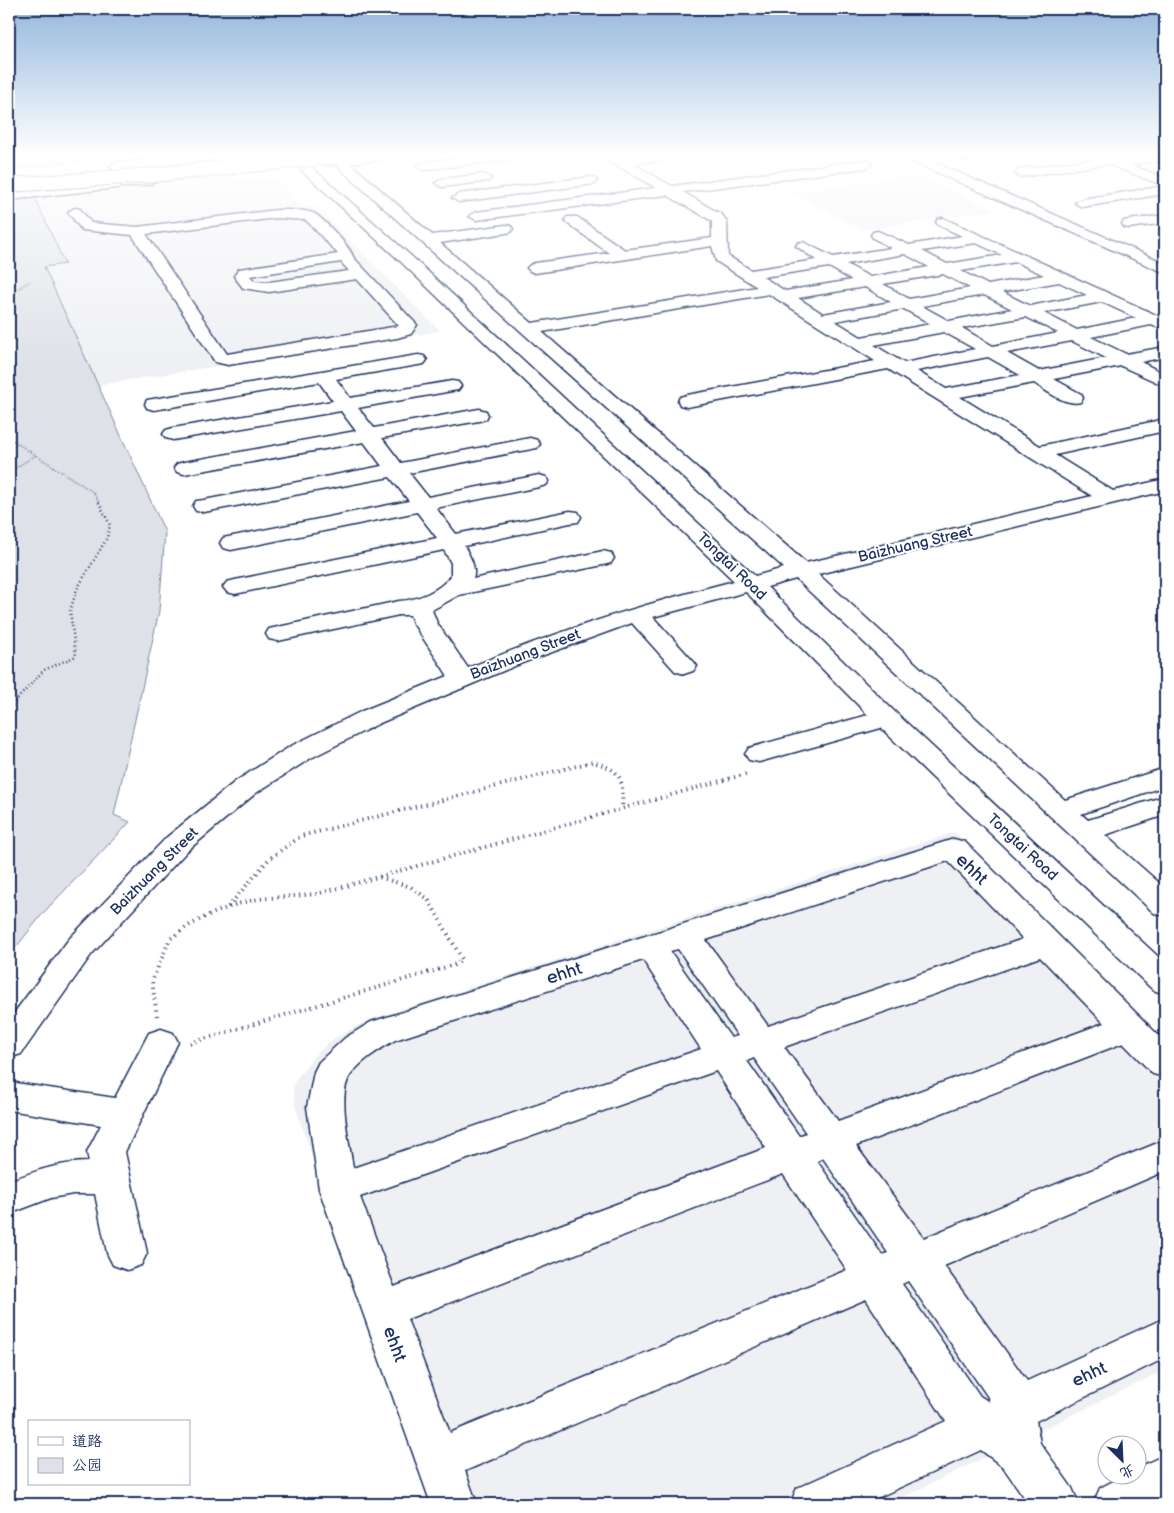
<svg xmlns="http://www.w3.org/2000/svg" width="1174" height="1513" viewBox="0 0 1174 1513" font-family="'Balsamiq Sans','LXGW WenKai TC',sans-serif">
<style>
.built{fill:#eff0f4}
.green{fill:#dee1e7;stroke:#7c88a2}
.lines{fill:none;stroke-linecap:round;stroke-linejoin:round}
.minor-casing{stroke:#1b2f5e;stroke-width:3}
.path-far2{stroke:#1b2f5e;stroke-width:2;stroke-dasharray:0.5 2;stroke-linecap:butt}
.path-far1{stroke:#1b2f5e;stroke-width:2.5;stroke-dasharray:1 3;stroke-linecap:butt}
.path{stroke:#1b2f5e;stroke-width:4;stroke-dasharray:1 4.5;stroke-linecap:butt}
.minor{fill:#fff;fill-rule:evenodd}
.highway-bridge-casing{stroke:#1b2f5e;stroke-width:16;stroke-linecap:butt}
.highway-bridge{stroke:#fff;stroke-width:14}
.labels{text-anchor:middle;stroke-width:4;stroke-linejoin:round;paint-order:stroke}
.street-label{font-size:15px;fill:#1b2f5e;stroke:#fff}
.near-street-label{font-size:18px;fill:#1b2f5e;stroke:#fff}
</style>
<rect width="100%" height="100%" fill="#fff"/>
<filter id="ink" filterUnits="userSpaceOnUse"><feTurbulence type="fractalNoise" baseFrequency=".02" numOctaves="2"/><feDisplacementMap in="SourceGraphic" scale="10" xChannelSelector="R" yChannelSelector="G"/><feConvolveMatrix kernelMatrix="1 2 1 2 8 2 1 2 1" color-interpolation-filters="sRGB"/></filter>
<g filter="url(#ink)">
<path class="built" d="M 916,175 L 994,210 L 862,230 L 791,192 Z
M 205,178 L 278,179 L 304,207 L 316,206 L 440,331 L 98,385 L 44,267 L 65,264 L 35,198 Z
M 955,832 L 1165,1044 L 1165,1370 L 889,1504 L 433,1504 L 295,1106 L 293,1086 L 298,1077 L 315,1055 L 333,1039 L 366,1021 Z"/>
<path class="green" d="M 9,156 L 83,156 L 86,161 L 9,169 Z
M 35,198 L 65,264 L 44,267 L 165,532 L 159,611 L 114,815 L 130,822 L 44,912 L 9,956 L 9,201 Z"/>
<g class="lines">
<defs>
<path id="minor" d="M 181,156 L 219,156 L 213,160 L 115,171 L 109,167 L 115,163 Z
M 286,156 L 299,156 L 410,255 L 755,576 L 784,568 L 336,165 L 324,165 L 322,162 L 324,159 L 329,158 L 328,156 L 386,156 L 380,160 L 350,163 L 432,235 L 506,225 L 511,226 L 513,229 L 511,232 L 506,233 L 440,243 L 532,323 L 757,287 L 716,261 L 712,246 L 535,273 L 530,271 L 527,268 L 530,265 L 535,263 L 609,253 L 567,223 L 565,220 L 567,217 L 577,217 L 625,250 L 712,238 L 712,221 L 667,195 L 476,220 L 469,216 L 476,212 L 656,188 L 618,166 L 612,165 L 605,156 L 622,157 L 670,156 L 664,160 L 633,164 L 672,186 L 866,160 L 870,161 L 872,164 L 866,168 L 683,192 L 722,215 L 725,219 L 727,222 L 728,256 L 751,270 L 816,260 L 796,246 L 798,243 L 803,242 L 833,257 L 891,248 L 873,238 L 871,235 L 873,232 L 878,231 L 909,245 L 962,236 L 938,225 L 936,222 L 938,219 L 943,218 L 1163,318 L 1165,322 L 1163,326 L 1157,327 L 1151,325 L 1091,337 L 1126,354 L 1165,347 L 1165,357 L 1141,362 L 1165,374 L 1165,386 L 1121,366 L 1054,379 L 1081,394 L 1083,398 L 1081,402 C 1065,406 1047,391 1034,383 L 960,397 L 1040,446 L 1165,419 L 1165,431 L 1055,455 L 1113,491 L 1165,479 L 1165,491 L 818,574 L 1065,800 L 1165,768 L 1165,786 L 1081,814 L 1088,820 L 1165,796 L 1165,815 L 1105,835 L 1165,888 L 1165,916 L 1154,913 L 796,579 L 767,587 L 895,712 L 1165,963 L 1165,994 L 1153,990 L 881,728 L 759,762 L 749,760 L 745,754 L 749,748 L 868,715 L 746,592 L 653,617 L 693,661 L 697,666 L 693,671 L 684,674 L 675,671 L 632,623 L 522,663 L 380,723 L 311,758 L 256,793 L 187,851 L 91,955 L 21,1054 L 9,1058 L 9,1020 L 69,939 L 167,837 L 236,781 L 291,746 L 362,711 L 448,676 L 413,623 L 410,615 L 399,615 L 278,641 L 269,639 L 266,634 L 269,629 L 278,627 L 399,601 C 418,600 439,591 451,576 L 451,563 L 444,550 L 235,594 L 227,592 L 223,587 L 227,582 L 235,580 L 437,538 L 417,512 L 231,550 L 223,548 L 220,543 L 223,538 L 409,501 L 390,477 L 204,512 L 196,511 L 193,506 L 196,501 L 204,500 L 382,466 L 364,442 L 184,474 L 177,472 L 174,468 L 177,464 L 184,462 L 356,431 L 341,411 L 173,440 L 166,438 L 163,434 L 166,430 L 173,428 L 333,401 L 319,382 L 154,410 L 147,408 L 145,404 L 147,400 L 418,355 L 424,356 L 427,360 L 424,364 L 336,379 L 350,398 L 452,381 L 458,382 L 461,386 L 458,390 L 452,391 L 358,408 L 374,428 L 479,409 L 486,411 L 488,415 L 486,419 L 479,421 L 382,438 L 401,463 L 530,438 L 537,440 L 540,444 L 537,448 L 409,473 L 428,497 L 539,475 L 546,477 L 549,481 L 546,485 L 539,487 L 436,508 L 456,534 L 570,511 L 578,512 L 581,517 L 578,522 L 570,523 L 464,546 C 470,556 477,568 473,579 L 603,551 L 611,553 L 614,558 L 611,563 L 603,565 L 459,595 L 432,610 L 437,623 L 468,668 C 555,632 643,604 734,581 L 400,261 ZM 976,243 L 1002,255 L 947,264 L 922,251 ZM 905,254 L 929,267 L 870,277 L 846,264 ZM 1016,262 L 1044,275 L 988,285 L 961,271 ZM 829,267 L 852,280 L 785,291 L 763,277 ZM 943,274 L 970,288 L 909,299 L 883,284 ZM 1059,282 L 1087,295 L 1030,306 L 1002,292 ZM 865,287 L 891,302 L 823,314 L 798,298 ZM 769,294 L 875,361 L 687,395 L 680,397 L 678,401 L 680,405 L 687,407 L 888,369 L 1092,496 L 806,563 L 542,332 ZM 984,295 L 1012,309 L 949,321 L 922,306 ZM 1102,302 L 1136,318 L 1077,330 L 1044,313 ZM 904,309 L 931,324 L 861,337 L 835,321 ZM 1026,317 L 1058,333 L 993,346 L 962,328 ZM 944,332 L 975,349 L 904,363 L 874,345 ZM 1072,341 L 1106,358 L 1039,371 L 1007,353 ZM 988,357 L 1020,375 L 946,389 L 917,371 Z
M 477,156 L 514,156 L 508,160 L 423,170 L 417,166 L 423,162 Z
M 904,156 L 920,156 L 1165,263 L 1165,273 L 906,159 Z
M 963,156 L 988,156 L 986,159 L 964,161 L 962,158 Z
M 1091,156 L 1108,156 L 1117,159 L 1140,156 L 1165,156 L 1165,160 L 1131,165 L 1165,178 L 1165,186 L 1107,164 L 1020,177 L 1014,173 L 1020,169 L 1093,159 Z
M 484,174 L 491,178 L 489,181 L 442,187 L 435,183 L 442,179 Z
M 147,177 L 152,178 L 154,181 L 152,184 L 9,200 L 9,192 Z
M 590,177 L 595,178 L 597,181 L 595,184 L 459,202 L 452,198 L 459,194 Z
M 1165,186 L 1165,194 L 1082,207 L 1075,203 L 1082,199 Z
M 75,208 L 80,209 L 91,223 L 137,227 L 277,210 C 289,210 301,209 313,213 C 321,216 352,249 353,257 L 417,325 L 411,334 L 397,338 L 228,365 L 215,362 L 132,235 L 82,230 L 68,212 ZM 277,218 L 306,220 L 338,254 L 239,269 L 234,276 L 243,288 L 269,292 L 357,279 L 399,326 L 227,354 L 146,234 ZM 341,262 L 349,271 L 269,282 L 254,281 L 250,276 Z
M 1165,215 L 1165,223 L 1129,228 L 1124,227 L 1122,224 L 1124,221 L 1129,220 Z
M 954,839 L 965,842 L 1165,1042 L 1165,1077 L 1153,1074 L 1123,1043 L 856,1146 L 924,1238 L 1165,1140 L 1165,1171 L 944,1266 L 1027,1381 L 1165,1318 L 1165,1358 L 1036,1421 L 1040,1443 L 1072,1488 L 1079,1504 L 1029,1504 L 1003,1467 L 981,1450 L 864,1504 L 790,1504 L 797,1488 L 946,1421 L 866,1299 L 465,1471 L 477,1504 L 431,1504 L 319,1189 L 307,1107 L 314,1072 L 319,1062 L 345,1038 L 371,1022 ZM 948,861 L 1023,939 L 768,1026 L 706,940 ZM 678,949 L 738,1036 L 731,1038 L 670,951 ZM 1040,957 L 1104,1023 L 838,1121 L 784,1047 ZM 643,960 L 701,1049 L 353,1168 C 350,1145 337,1095 350,1076 C 361,1060 379,1050 395,1040 ZM 754,1058 L 806,1133 L 799,1136 L 747,1061 ZM 716,1071 L 766,1148 L 394,1287 L 360,1197 ZM 823,1158 L 888,1253 L 882,1255 L 817,1161 ZM 783,1174 L 847,1270 L 450,1433 L 407,1319 ZM 908,1281 L 988,1397 L 989,1402 L 980,1396 L 902,1284 Z
M 161,1029 L 173,1033 L 178,1042 L 125,1152 L 147,1253 L 141,1265 L 127,1270 L 113,1265 L 107,1253 L 95,1194 L 73,1194 L 51,1198 L 9,1214 L 9,1181 C 36,1171 60,1162 89,1162 L 87,1152 L 101,1125 L 9,1110 L 9,1082 L 115,1098 L 149,1033 Z
M 1165,1455 L 1165,1503 L 1162,1504 L 1093,1504 L 1100,1488 L 1123,1476 L 1136,1476 L 1136,1468 Z"/>
</defs>
<use href="#minor" class="minor-casing"/>
<path class="path-far2" d="M 9,295 L 30,281
M 9,438 L 93,492 L 99,502
M 9,472 L 36,455"/>
<path class="path-far1" d="M 9,708 L 44,670 L 76,656 L 70,611 L 77,589 L 107,538 L 110,525 L 98,501"/>
<path class="path" d="M 228,907 L 269,859 L 301,836 L 592,762 C 622,769 624,780 622,809
M 157,1016 L 152,981 L 170,939 L 188,926 L 209,915 L 237,904 L 258,899 L 317,894 L 746,774
M 190,1043 L 457,964 L 462,959 L 428,899 L 411,887 L 379,877"/>
<use href="#minor" class="minor"/>
<defs>
<path id="highway-bridge" d="M 9,185 L 153,175 L 339,156"/>
</defs>
<use href="#highway-bridge" class="highway-bridge-casing"/>
<use href="#highway-bridge" class="highway-bridge"/>
</g>
</g>
<linearGradient id="sky" x2="0" y2="1"><stop stop-color="#93b7dc"/><stop offset="0.42" stop-color="#fff"/><stop offset="1" stop-color="#fff" stop-opacity="0"/></linearGradient>
<rect width="1174" height="368" fill="url(#sky)"/>
<g class="labels">
<g class="street-label">
<text transform="translate(915 544) rotate(-13)" y="5">Baizhuang Street</text>
<text transform="translate(732 566) rotate(44)" y="5">Tongtai Road</text>
<text transform="translate(525 654) rotate(-21)" y="5">Baizhuang Street</text>
<text transform="translate(1023 847) rotate(43)" y="5">Tongtai Road</text>
<text transform="translate(154 871) rotate(-45)" y="5">Baizhuang Street</text>
</g>
<g class="near-street-label">
<text transform="translate(972 869) rotate(44)" y="6">ehht</text>
<text transform="translate(564 973) rotate(-18)" y="6">ehht</text>
<text transform="translate(395 1344) rotate(70)" y="6">ehht</text>
<text transform="translate(1089 1374) rotate(-25)" y="6">ehht</text>
</g>
</g>
<rect width="1174" height="1513" fill="none" stroke="#fff" stroke-width="30"/>
<rect x="15" y="15" width="1144" height="1483" fill="none" stroke="#1b2f5e" stroke-width="2" filter="url(#ink)"/>
<rect x="28" y="1420" width="162" height="65" fill="#ffffff" stroke="#a4acbf"/>
<rect x="38" y="1437" width="25" height="8" fill="#ffffff" stroke="#a4acbf"/>
<text x="72" y="1446" font-size="15" fill="#1b2f5e">道路</text>
<rect x="38" y="1458" width="25" height="15" fill="#dee1e7" stroke="#a4acbf"/>
<text x="72" y="1470" font-size="15" fill="#1b2f5e">公园</text>
<g transform="translate(1122 1460) rotate(156)"><circle r="24" fill="#ffffff" stroke="#a4acbf"/>
<path d="M0-4L9 19L0 12L-9 19Z" fill="#1b2f5e"/>
<text y="-8" font-size="14" font-weight="bold" text-anchor="middle" fill="#1b2f5e">北</text>
</g>
</svg>
